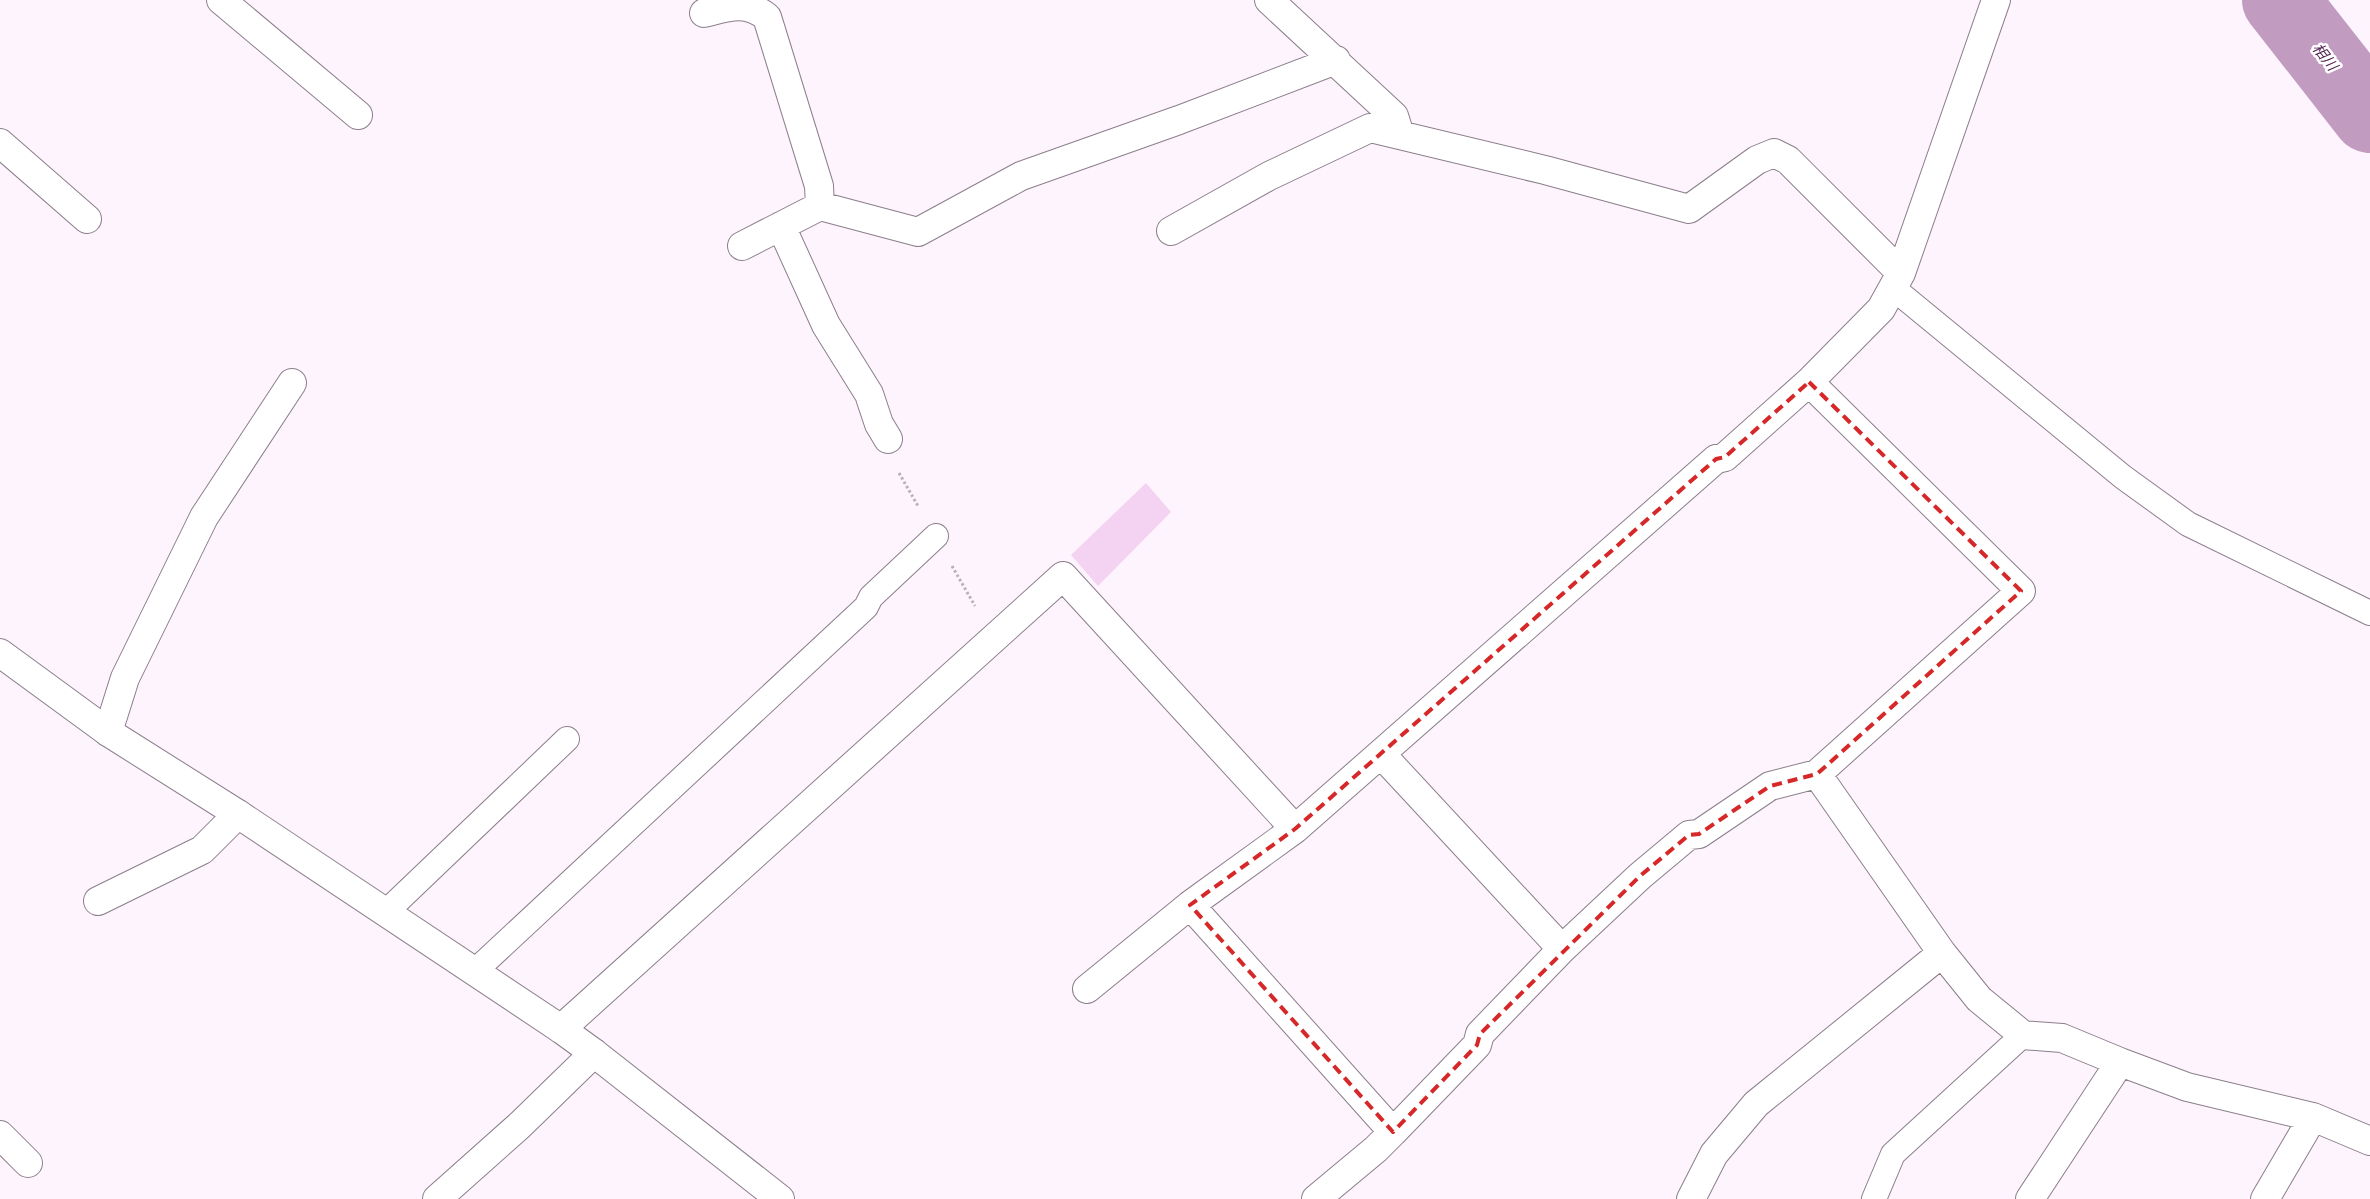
<svg xmlns="http://www.w3.org/2000/svg" width="2370" height="1199" viewBox="0 0 2370 1199" font-family="Montserrat,'Noto Sans JP',sans-serif">
<style>
.green{fill:#f4d3f2}
.lines{fill:none;stroke-linecap:round;stroke-linejoin:round}
.river{stroke:#c19bc0;stroke-width:76}
.lane-casing{stroke:#8b7e8b;stroke-width:26}
.street-casing{stroke:#8b7e8b;stroke-width:30}
.secondary-casing{stroke:#8b7e8b;stroke-width:30}
.path{stroke:#b9b1b8;stroke-width:3;stroke-dasharray:2.5 2.5;stroke-linecap:butt}
.lane{stroke:#fff;stroke-width:24}
.street{stroke:#fff;stroke-width:28}
.secondary{stroke:#fff;stroke-width:28}
.marked{fill:none;stroke:#d62828;stroke-width:4;stroke-dasharray:10 6;stroke-linejoin:round}
.labels{text-anchor:middle;stroke-width:5;stroke-linejoin:round;paint-order:stroke}
.water-label{font-size:15px;font-style:italic;fill:#532453;stroke:#fff}
</style>
<rect width="100%" height="100%" fill="#fef4fd"/>
<path class="green" d="M 1146,483 L 1171,512 L 1098,586 L 1071,555 Z"/>
<g class="lines">
<path class="river" d="M 2280,0 L 2370,115"/>
<defs>
<path id="lane" d="M 1893,288 L 2123,477 L 2188,524 L 2370,613
M 386,912 L 567,739
M 475,971 L 866,607 L 871,597 L 936,536
M 1874,1199 L 1893,1154 L 2023,1035"/>
<path id="street" d="M 221,0 L 358,115
M 1269,0 L 1394,116 L 1400,135
M 704,13 C 729,7 745,0 767,17 L 819,186 L 820,206
M 0,143 L 87,219
M 781,226 L 826,325 L 869,394 L 879,424 L 888,439
M 1171,231 L 1269,176 L 1370,128 L 1545,170 L 1689,209 L 1757,160 L 1774,153 L 1788,160 L 1901,273
M 742,246 L 820,206 L 918,232 L 1021,176 L 1179,120 L 1336,60
M 108,732 L 125,678 L 204,517 L 292,383
M 1381,754 L 1562,949 L 1480,1034 L 1477,1045 L 1393,1132
M 98,901 L 202,850 L 238,814
M 1562,949 L 1640,876 L 1689,835 L 1699,834 L 1770,786 L 1817,774
M 1942,953 L 1979,999 L 2023,1035 L 2062,1038 L 2120,1062
M 1087,989 L 1190,905
M 561,1029 L 1063,576 L 1295,829
M 2313,1117 L 2370,1141
M 0,1135 L 28,1163
M 437,1199 L 520,1125 L 594,1053
M 1316,1199 L 1376,1149 L 1393,1132 L 1190,905 L 1295,829 L 1716,459 L 1725,457 L 1809,382 L 1881,309 L 1901,273 L 1996,0
M 1691,1199 L 1714,1154 L 1756,1104 L 1942,953 L 1817,774 L 2021,591 L 1809,382
M 2030,1199 L 2120,1062 L 2187,1087 L 2313,1117 L 2265,1199"/>
<path id="secondary" d="M 0,653 L 108,732 L 238,814 L 561,1029 L 594,1053 L 780,1199"/>
</defs>
<use href="#lane" class="lane-casing"/>
<use href="#street" class="street-casing"/>
<use href="#secondary" class="secondary-casing"/>
<path class="path" d="M 899,473 L 918,506
M 952,566 L 975,606"/>
<use href="#lane" class="lane"/>
<use href="#street" class="street"/>
<use href="#secondary" class="secondary"/>
</g>
<path class="marked" d="M 1809,382 L 2021,591 L 1817,774 L 1770,786 L 1699,834 L 1689,835 L 1640,876 L 1480,1034 L 1477,1045 L 1393,1132 L 1190,905 L 1295,829 L 1716,459 L 1725,457 Z"/>
<g class="labels">
<g class="water-label">
<text transform="translate(2325 57) rotate(52)" y="5">相川</text>
</g>
</g>
</svg>
